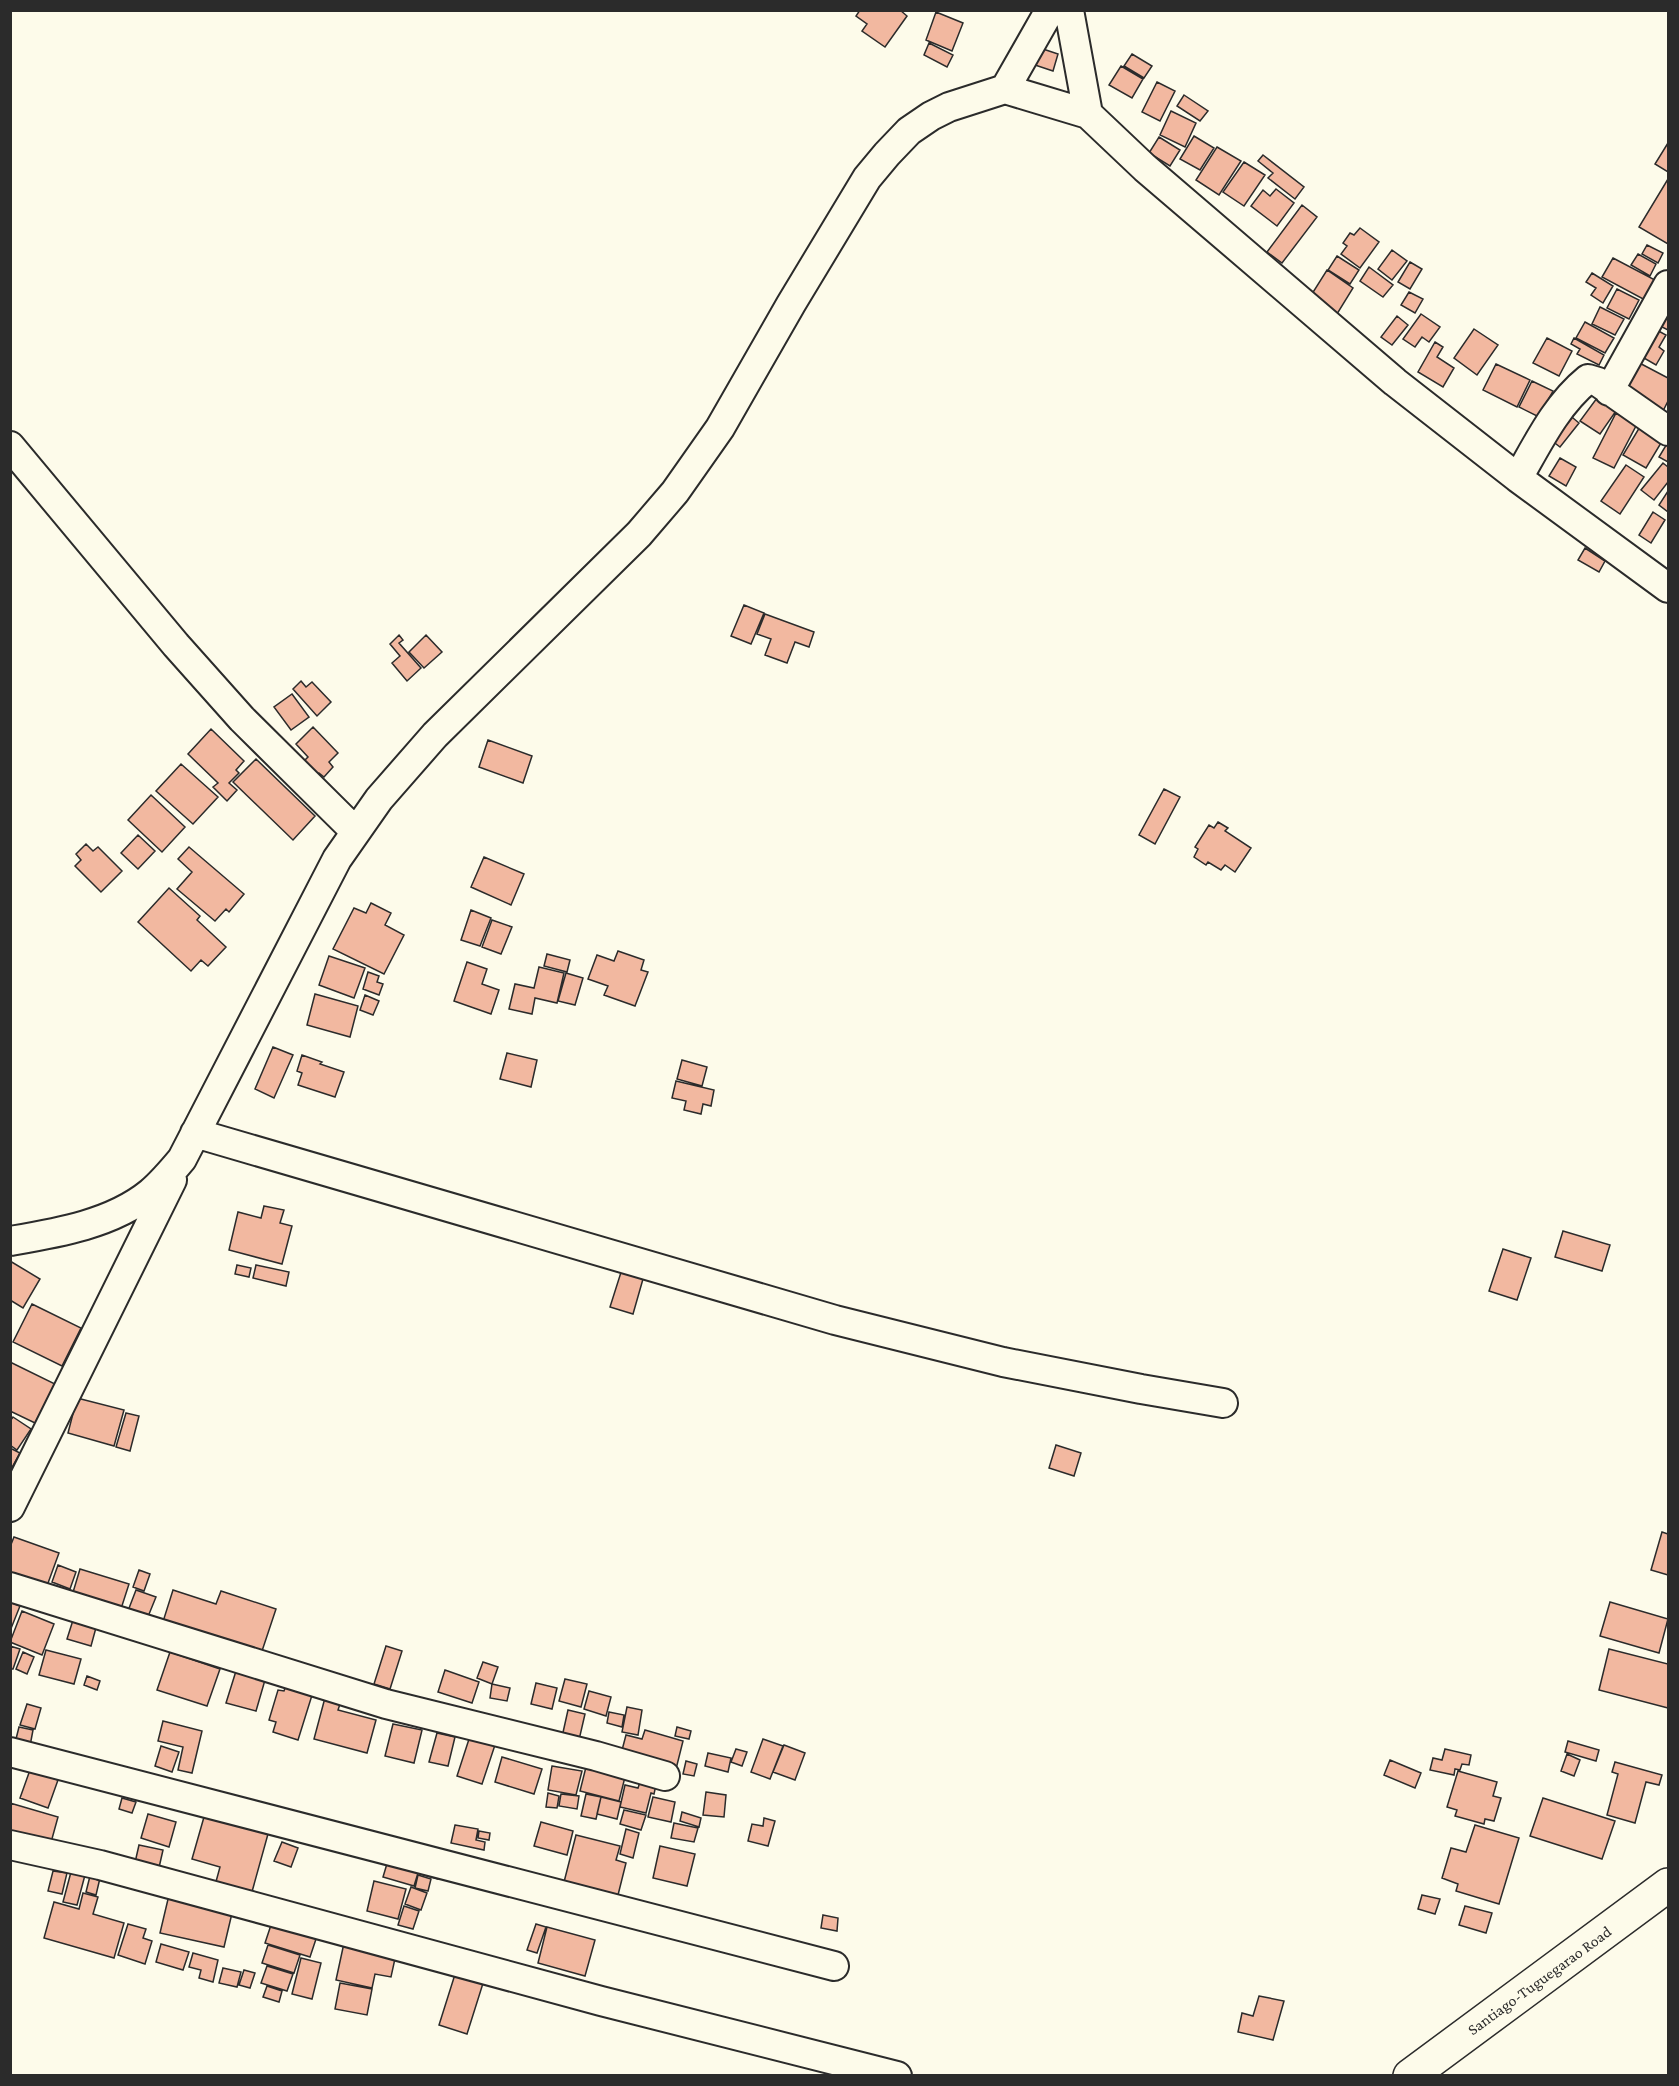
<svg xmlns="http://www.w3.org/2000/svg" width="1679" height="2086" viewBox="0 0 1679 2086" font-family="'Crimson Pro',serif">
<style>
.building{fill:#f2b8a0;stroke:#2b2b2b;stroke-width:1.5}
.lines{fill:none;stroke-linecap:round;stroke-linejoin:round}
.minor-casing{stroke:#2b2b2b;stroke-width:32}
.highway-casing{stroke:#2b2b2b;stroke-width:36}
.minor{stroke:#fdfbea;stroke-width:28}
.highway{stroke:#fdfbea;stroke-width:33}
.labels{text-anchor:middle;stroke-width:4.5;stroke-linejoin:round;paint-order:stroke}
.street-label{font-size:16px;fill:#2b2b2b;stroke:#fdfbea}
</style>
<rect width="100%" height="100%" fill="#fdfbea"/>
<path class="building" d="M 860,10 L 900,10 L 907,16 L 885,47 L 862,31 L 867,24 L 856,16 Z
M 936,12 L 963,23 L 952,51 L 926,40 Z
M 929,43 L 953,55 L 947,67 L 924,55 Z
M 1037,47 L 1058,54 L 1053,71 L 1032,64 Z
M 1132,54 L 1152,66 L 1144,78 L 1124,66 Z
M 1121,66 L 1143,79 L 1132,98 L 1109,85 Z
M 1157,82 L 1175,91 L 1160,121 L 1142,112 Z
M 1184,95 L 1208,111 L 1200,121 L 1177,106 Z
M 1171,111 L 1196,123 L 1185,147 L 1160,135 Z
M 1194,136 L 1214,148 L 1200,170 L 1180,159 Z
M 1159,137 L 1180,150 L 1170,166 L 1149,153 Z
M 1668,143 L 1668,172 L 1655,164 Z
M 1217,147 L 1241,161 L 1219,195 L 1196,180 Z
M 1263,155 L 1304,187 L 1295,199 L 1268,178 L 1273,173 L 1258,161 Z
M 1244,162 L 1265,175 L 1244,206 L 1223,192 Z
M 1668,179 L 1668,244 L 1639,227 Z
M 1276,189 L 1294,203 L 1277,226 L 1251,206 L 1263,190 L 1270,196 Z
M 1302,205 L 1317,217 L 1282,263 L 1267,252 Z
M 1360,228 L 1379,242 L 1360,268 L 1341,254 L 1347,246 L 1343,243 L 1350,233 L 1354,235 Z
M 1647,245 L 1663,253 L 1658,263 L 1642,254 Z
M 1392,250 L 1407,261 L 1392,280 L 1378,269 Z
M 1638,254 L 1656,264 L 1650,276 L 1631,265 Z
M 1337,256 L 1359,270 L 1350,284 L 1328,270 Z
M 1613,258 L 1655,280 L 1645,300 L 1602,277 Z
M 1410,262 L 1422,269 L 1410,289 L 1398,282 Z
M 1369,267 L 1393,285 L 1383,297 L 1360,281 Z
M 1327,270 L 1353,288 L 1337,314 L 1310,297 Z
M 1592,273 L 1613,286 L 1603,303 L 1591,295 L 1596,288 L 1586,282 Z
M 1617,289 L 1639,300 L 1629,319 L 1607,308 Z
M 1409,292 L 1423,299 L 1415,313 L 1401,305 Z
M 1600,307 L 1624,319 L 1615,335 L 1592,324 Z
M 1668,308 L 1668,330 L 1660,326 Z
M 1421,314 L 1440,327 L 1429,342 L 1422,337 L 1415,347 L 1403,339 Z
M 1397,316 L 1408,325 L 1392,345 L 1381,337 Z
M 1585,322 L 1614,338 L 1605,353 L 1576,338 Z
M 1653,328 L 1666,335 L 1659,347 L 1664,351 L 1656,365 L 1637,354 Z
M 1474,329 L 1498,345 L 1477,375 L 1454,358 Z
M 1547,338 L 1572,351 L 1559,376 L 1533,363 Z
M 1574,338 L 1604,355 L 1599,365 L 1577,354 L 1580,349 L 1571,344 Z
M 1435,342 L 1443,347 L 1437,357 L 1454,368 L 1443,387 L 1418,372 Z
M 1630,358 L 1668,378 L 1668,401 L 1663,411 L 1616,387 Z
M 1496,364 L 1530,380 L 1517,407 L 1483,390 Z
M 1532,381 L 1553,391 L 1539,417 L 1519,407 Z
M 1597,398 L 1616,411 L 1600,434 L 1580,421 Z
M 1567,413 L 1579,423 L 1560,447 L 1547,437 Z
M 1616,413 L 1637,424 L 1614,468 L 1593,458 Z
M 1641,425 L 1664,438 L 1646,468 L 1623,455 Z
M 1668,442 L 1668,462 L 1659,457 Z
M 1560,458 L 1576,467 L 1566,486 L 1549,476 Z
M 1663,463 L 1668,467 L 1668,482 L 1654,500 L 1641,490 Z
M 1626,465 L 1644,477 L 1620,514 L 1601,501 Z
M 1668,491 L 1668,512 L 1659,505 Z
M 1653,512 L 1665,520 L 1651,543 L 1639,535 Z
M 1585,548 L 1605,561 L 1599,572 L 1578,560 Z
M 744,605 L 764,613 L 751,644 L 731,636 Z
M 765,614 L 814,632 L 809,647 L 795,642 L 787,663 L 765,655 L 771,639 L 757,634 Z
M 399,635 L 403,640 L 399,643 L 421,668 L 407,681 L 392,663 L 400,656 L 390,644 Z
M 426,635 L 442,652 L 424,668 L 409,652 Z
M 301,681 L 306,687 L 312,682 L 331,702 L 317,716 L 293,689 Z
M 292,694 L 309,717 L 291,730 L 274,707 Z
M 313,727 L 338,753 L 329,762 L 333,767 L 324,777 L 319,773 L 317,776 L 303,762 L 308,757 L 296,744 Z
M 211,729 L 244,761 L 236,770 L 239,773 L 229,783 L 237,790 L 227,801 L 213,787 L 218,783 L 188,754 Z
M 488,740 L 532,756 L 523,783 L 479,767 Z
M 256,759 L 315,816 L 293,840 L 233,782 Z
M 181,764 L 218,797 L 193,824 L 156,791 Z
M 1164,789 L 1180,797 L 1155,844 L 1139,835 Z
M 151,795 L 185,827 L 162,852 L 128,820 Z
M 1218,822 L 1228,828 L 1225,831 L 1251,848 L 1235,872 L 1225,865 L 1221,870 L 1208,862 L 1206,865 L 1194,857 L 1198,849 L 1195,847 L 1209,825 L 1214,828 Z
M 138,835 L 155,851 L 138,869 L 121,853 Z
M 86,844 L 93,851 L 98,847 L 122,871 L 101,892 L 75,866 L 81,860 L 76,854 Z
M 189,847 L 244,894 L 229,912 L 226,909 L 215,921 L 177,889 L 192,872 L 178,859 Z
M 484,857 L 524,874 L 511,905 L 471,887 Z
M 169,888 L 200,916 L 197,920 L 226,947 L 208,966 L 201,960 L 191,971 L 138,922 Z
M 371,903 L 391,913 L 385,925 L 404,935 L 384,974 L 333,949 L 354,908 L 366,913 Z
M 471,910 L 491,918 L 480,946 L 461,940 Z
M 492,920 L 512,927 L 501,954 L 482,947 Z
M 618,951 L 644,960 L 641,970 L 648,972 L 635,1006 L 604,995 L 608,986 L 588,979 L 597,955 L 614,961 Z
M 547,954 L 570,960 L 567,972 L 544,966 Z
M 329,956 L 365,968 L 354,998 L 319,985 Z
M 467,962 L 487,969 L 482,984 L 499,990 L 491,1014 L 454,1001 Z
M 539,967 L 564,973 L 557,1003 L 535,998 L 532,1014 L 509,1009 L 515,984 L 534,988 Z
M 368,972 L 379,976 L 377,982 L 383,984 L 379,995 L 363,989 Z
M 566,973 L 583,978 L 575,1005 L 558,1001 Z
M 315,994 L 358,1006 L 350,1037 L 307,1025 Z
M 365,995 L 379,1001 L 373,1015 L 360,1010 Z
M 273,1047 L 293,1055 L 274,1098 L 255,1089 Z
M 507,1053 L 537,1060 L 531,1087 L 500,1079 Z
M 302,1055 L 322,1062 L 320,1064 L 344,1072 L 335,1097 L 298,1085 L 302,1073 L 297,1071 Z
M 682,1060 L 707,1067 L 702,1086 L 677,1079 Z
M 676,1081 L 714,1090 L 711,1106 L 703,1104 L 701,1114 L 684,1110 L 686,1101 L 672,1098 Z
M 264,1206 L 284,1210 L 280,1223 L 292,1226 L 282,1264 L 229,1250 L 238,1212 L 261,1218 Z
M 1563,1231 L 1610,1245 L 1602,1271 L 1555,1257 Z
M 1503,1249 L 1531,1258 L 1517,1300 L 1489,1291 Z
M 10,1261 L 40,1279 L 23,1308 L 10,1300 Z
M 237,1265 L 251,1268 L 249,1277 L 235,1274 Z
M 256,1265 L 289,1272 L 286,1286 L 253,1278 Z
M 623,1266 L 645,1272 L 633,1314 L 610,1307 Z
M 32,1304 L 81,1328 L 62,1366 L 13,1342 Z
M 10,1362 L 55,1384 L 35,1423 L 10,1411 Z
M 77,1398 L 124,1410 L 114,1446 L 68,1433 Z
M 126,1413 L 139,1416 L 130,1451 L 116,1447 Z
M 13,1417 L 31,1429 L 17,1450 L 10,1445 L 10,1421 Z
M 1056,1445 L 1081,1453 L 1074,1476 L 1049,1468 Z
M 10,1448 L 20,1453 L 11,1469 L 10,1469 Z
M 1662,1532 L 1668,1534 L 1668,1575 L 1651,1570 Z
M 14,1537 L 59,1553 L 44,1594 L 10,1582 L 10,1547 Z
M 58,1565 L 76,1572 L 70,1589 L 52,1582 Z
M 80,1569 L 129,1584 L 119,1615 L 71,1599 Z
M 139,1570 L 150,1574 L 144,1591 L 133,1587 Z
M 136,1590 L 156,1597 L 145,1624 L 126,1616 Z
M 173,1590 L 216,1604 L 221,1591 L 276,1609 L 259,1660 L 161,1628 Z
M 10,1602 L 20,1606 L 10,1631 Z
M 1610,1602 L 1668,1619 L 1659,1653 L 1600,1636 Z
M 22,1611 L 54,1624 L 42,1655 L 10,1642 Z
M 74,1617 L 97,1624 L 91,1646 L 67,1639 Z
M 10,1646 L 20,1649 L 13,1669 L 10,1669 Z
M 386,1646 L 402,1651 L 390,1689 L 374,1684 Z
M 1609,1649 L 1668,1664 L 1668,1708 L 1599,1690 Z
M 46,1650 L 81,1659 L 74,1684 L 39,1675 Z
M 23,1652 L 34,1657 L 27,1674 L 16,1669 Z
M 170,1652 L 220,1669 L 207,1706 L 157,1690 Z
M 483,1662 L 498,1667 L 492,1684 L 477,1678 Z
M 445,1670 L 479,1682 L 472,1703 L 438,1692 Z
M 236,1671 L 265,1680 L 256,1711 L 226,1703 Z
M 87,1676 L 100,1681 L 97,1690 L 84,1685 Z
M 565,1679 L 587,1684 L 581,1707 L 559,1701 Z
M 287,1683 L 313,1692 L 298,1740 L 273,1732 L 276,1722 L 269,1720 L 278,1690 L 284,1691 Z
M 536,1683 L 557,1688 L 552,1709 L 531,1704 Z
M 492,1684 L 510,1688 L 507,1701 L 490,1698 Z
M 589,1691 L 611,1697 L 606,1716 L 584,1709 Z
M 326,1694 L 342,1698 L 338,1710 L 376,1720 L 367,1753 L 314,1739 Z
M 27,1704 L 41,1708 L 35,1729 L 20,1725 Z
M 627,1707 L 642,1710 L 638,1735 L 622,1732 Z
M 568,1710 L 585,1714 L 579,1740 L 562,1737 Z
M 609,1712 L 624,1715 L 622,1727 L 607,1723 Z
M 163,1721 L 202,1731 L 192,1773 L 178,1770 L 183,1747 L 158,1741 Z
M 393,1724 L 422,1730 L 414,1763 L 385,1756 Z
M 19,1727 L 33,1730 L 30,1746 L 15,1743 Z
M 677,1727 L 691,1731 L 689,1739 L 675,1736 Z
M 645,1730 L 683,1741 L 676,1769 L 621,1754 L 626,1735 L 642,1739 Z
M 437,1733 L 455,1737 L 448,1766 L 429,1762 Z
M 471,1733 L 496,1742 L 482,1784 L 457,1776 Z
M 763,1739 L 783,1746 L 770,1779 L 751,1772 Z
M 1568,1741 L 1599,1750 L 1596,1761 L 1565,1752 Z
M 784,1745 L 805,1753 L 795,1780 L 773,1772 Z
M 161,1746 L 179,1752 L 172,1772 L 155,1766 Z
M 736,1749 L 747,1752 L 742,1766 L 731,1762 Z
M 1445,1749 L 1471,1755 L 1469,1765 L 1462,1764 L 1460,1770 L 1455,1769 L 1454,1775 L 1430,1770 L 1433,1758 L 1442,1760 Z
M 708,1753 L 731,1758 L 728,1772 L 705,1766 Z
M 1567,1754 L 1580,1760 L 1574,1776 L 1561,1771 Z
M 502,1757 L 542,1769 L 534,1794 L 495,1782 Z
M 1390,1760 L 1421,1773 L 1415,1788 L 1384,1775 Z
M 686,1761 L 697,1764 L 694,1776 L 683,1774 Z
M 1615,1762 L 1662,1775 L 1659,1785 L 1646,1782 L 1635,1823 L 1607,1815 L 1618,1774 L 1612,1772 Z
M 587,1763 L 626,1773 L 619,1801 L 580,1791 Z
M 552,1766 L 582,1771 L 576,1795 L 548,1790 Z
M 30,1770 L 58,1780 L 48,1808 L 20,1798 Z
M 1458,1771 L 1497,1782 L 1493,1796 L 1501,1798 L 1494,1821 L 1485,1819 L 1484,1824 L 1455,1816 L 1457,1810 L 1447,1807 Z
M 640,1782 L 656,1785 L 654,1794 L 651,1793 L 646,1813 L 620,1807 L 625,1785 L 638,1788 Z
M 706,1792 L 726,1795 L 724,1817 L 703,1815 Z
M 548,1793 L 559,1796 L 557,1808 L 546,1807 Z
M 561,1794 L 579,1796 L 577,1809 L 559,1806 Z
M 586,1794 L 601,1797 L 596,1819 L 581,1816 Z
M 601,1797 L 621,1802 L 617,1819 L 597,1814 Z
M 653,1797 L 675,1802 L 671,1822 L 648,1817 Z
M 122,1798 L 136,1802 L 132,1813 L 119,1809 Z
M 1543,1798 L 1615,1821 L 1602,1859 L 1530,1836 Z
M 10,1803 L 58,1817 L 50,1846 L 10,1835 Z
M 624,1810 L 646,1815 L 641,1830 L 620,1824 Z
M 682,1812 L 701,1818 L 699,1827 L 680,1821 Z
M 148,1814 L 176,1822 L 169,1847 L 141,1838 Z
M 204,1817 L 268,1834 L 250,1899 L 214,1889 L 220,1867 L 192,1859 Z
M 764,1818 L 775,1821 L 768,1846 L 748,1841 L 752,1824 L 763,1826 Z
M 541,1822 L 573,1831 L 567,1855 L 534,1846 Z
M 674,1823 L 698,1828 L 694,1842 L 671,1838 Z
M 455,1825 L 478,1829 L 476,1840 L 485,1842 L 484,1850 L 451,1843 Z
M 1475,1825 L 1519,1838 L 1499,1904 L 1456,1891 L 1458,1884 L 1442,1878 L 1451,1848 L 1466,1852 Z
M 626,1829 L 639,1833 L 633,1858 L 620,1854 Z
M 479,1831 L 490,1833 L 489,1840 L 478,1838 Z
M 576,1835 L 620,1846 L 616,1860 L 626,1863 L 617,1899 L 563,1886 Z
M 282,1842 L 298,1848 L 291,1867 L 274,1861 Z
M 139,1845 L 163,1850 L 158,1872 L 134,1867 Z
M 660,1846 L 695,1854 L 687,1886 L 653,1878 Z
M 389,1857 L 440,1872 L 438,1879 L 418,1873 L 414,1886 L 383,1877 Z
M 53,1871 L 67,1873 L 62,1894 L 48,1891 Z
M 71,1872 L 85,1875 L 77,1905 L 63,1902 Z
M 418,1875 L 431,1879 L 428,1891 L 415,1888 Z
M 90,1876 L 100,1878 L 96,1895 L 86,1892 Z
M 374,1881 L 406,1889 L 398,1919 L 367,1911 Z
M 411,1887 L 427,1893 L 421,1910 L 405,1904 Z
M 83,1893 L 98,1897 L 93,1914 L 124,1923 L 114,1958 L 44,1938 L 54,1902 L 79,1909 Z
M 169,1895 L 233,1909 L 224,1947 L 160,1933 Z
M 1422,1895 L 1440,1899 L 1435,1914 L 1418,1909 Z
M 404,1906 L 419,1911 L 413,1929 L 398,1925 Z
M 1465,1906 L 1492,1913 L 1486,1933 L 1459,1925 Z
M 823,1915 L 838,1918 L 837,1931 L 821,1928 Z
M 273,1919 L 318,1933 L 310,1957 L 265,1943 Z
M 128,1924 L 146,1929 L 143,1938 L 152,1941 L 145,1964 L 118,1955 Z
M 536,1924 L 546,1927 L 537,1953 L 527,1950 Z
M 547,1927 L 595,1940 L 585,1976 L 538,1963 Z
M 344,1943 L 396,1954 L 391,1977 L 375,1974 L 372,1988 L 336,1980 Z
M 161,1944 L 189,1952 L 183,1970 L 156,1962 Z
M 268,1945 L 300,1955 L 294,1973 L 262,1963 Z
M 193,1953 L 218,1960 L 213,1982 L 199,1978 L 201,1970 L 189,1967 Z
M 301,1958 L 321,1963 L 312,1999 L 292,1994 Z
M 267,1966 L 293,1974 L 287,1991 L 261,1983 Z
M 223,1968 L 241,1972 L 237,1987 L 219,1983 Z
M 457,1968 L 485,1977 L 467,2034 L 439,2025 Z
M 244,1970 L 255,1973 L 250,1988 L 239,1985 Z
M 340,1983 L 372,1989 L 367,2015 L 335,2009 Z
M 267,1986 L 282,1991 L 279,2002 L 263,1997 Z
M 1259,1996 L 1284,2001 L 1273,2040 L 1238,2032 L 1242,2013 L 1253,2016 Z"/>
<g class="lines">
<defs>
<path id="minor" d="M 1069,10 L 1088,114
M 1005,89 L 1050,10
M 1609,391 L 1668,285
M 10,446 L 176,645 L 242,719 L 355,831
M 1518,478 C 1538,443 1556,405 1588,379 L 1598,382 L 1668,431
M 195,1133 L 835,1320 L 1003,1362 L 1141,1389 L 1223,1403
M 10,1241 C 57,1233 112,1224 150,1193 C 162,1183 172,1171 182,1159 L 337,859 L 379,799 L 435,735 L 639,534 L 675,492 L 720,428 L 791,304 L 867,178 L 887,154 L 909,131 L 931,116 L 949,107 L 1005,89 L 1088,114 L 1145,168 L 1395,382 L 1518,478 L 1668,588
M 10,1507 L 172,1180
M 10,1587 L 386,1704 L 596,1756 L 665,1776
M 10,1752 L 834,1966
M 10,1845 L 100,1865 L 601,2001 L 897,2076"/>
<path id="highway" d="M 1410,2076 L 1668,1885"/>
</defs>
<use href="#minor" class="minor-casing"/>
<use href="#highway" class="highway-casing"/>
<use href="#minor" class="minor"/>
<use href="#highway" class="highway"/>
</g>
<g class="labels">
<g class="street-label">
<text transform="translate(1539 1980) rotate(-36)" y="6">Santiago-Tuguegarao Road</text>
</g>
</g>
<rect width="1679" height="2086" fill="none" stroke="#2b2b2b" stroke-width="24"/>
</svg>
